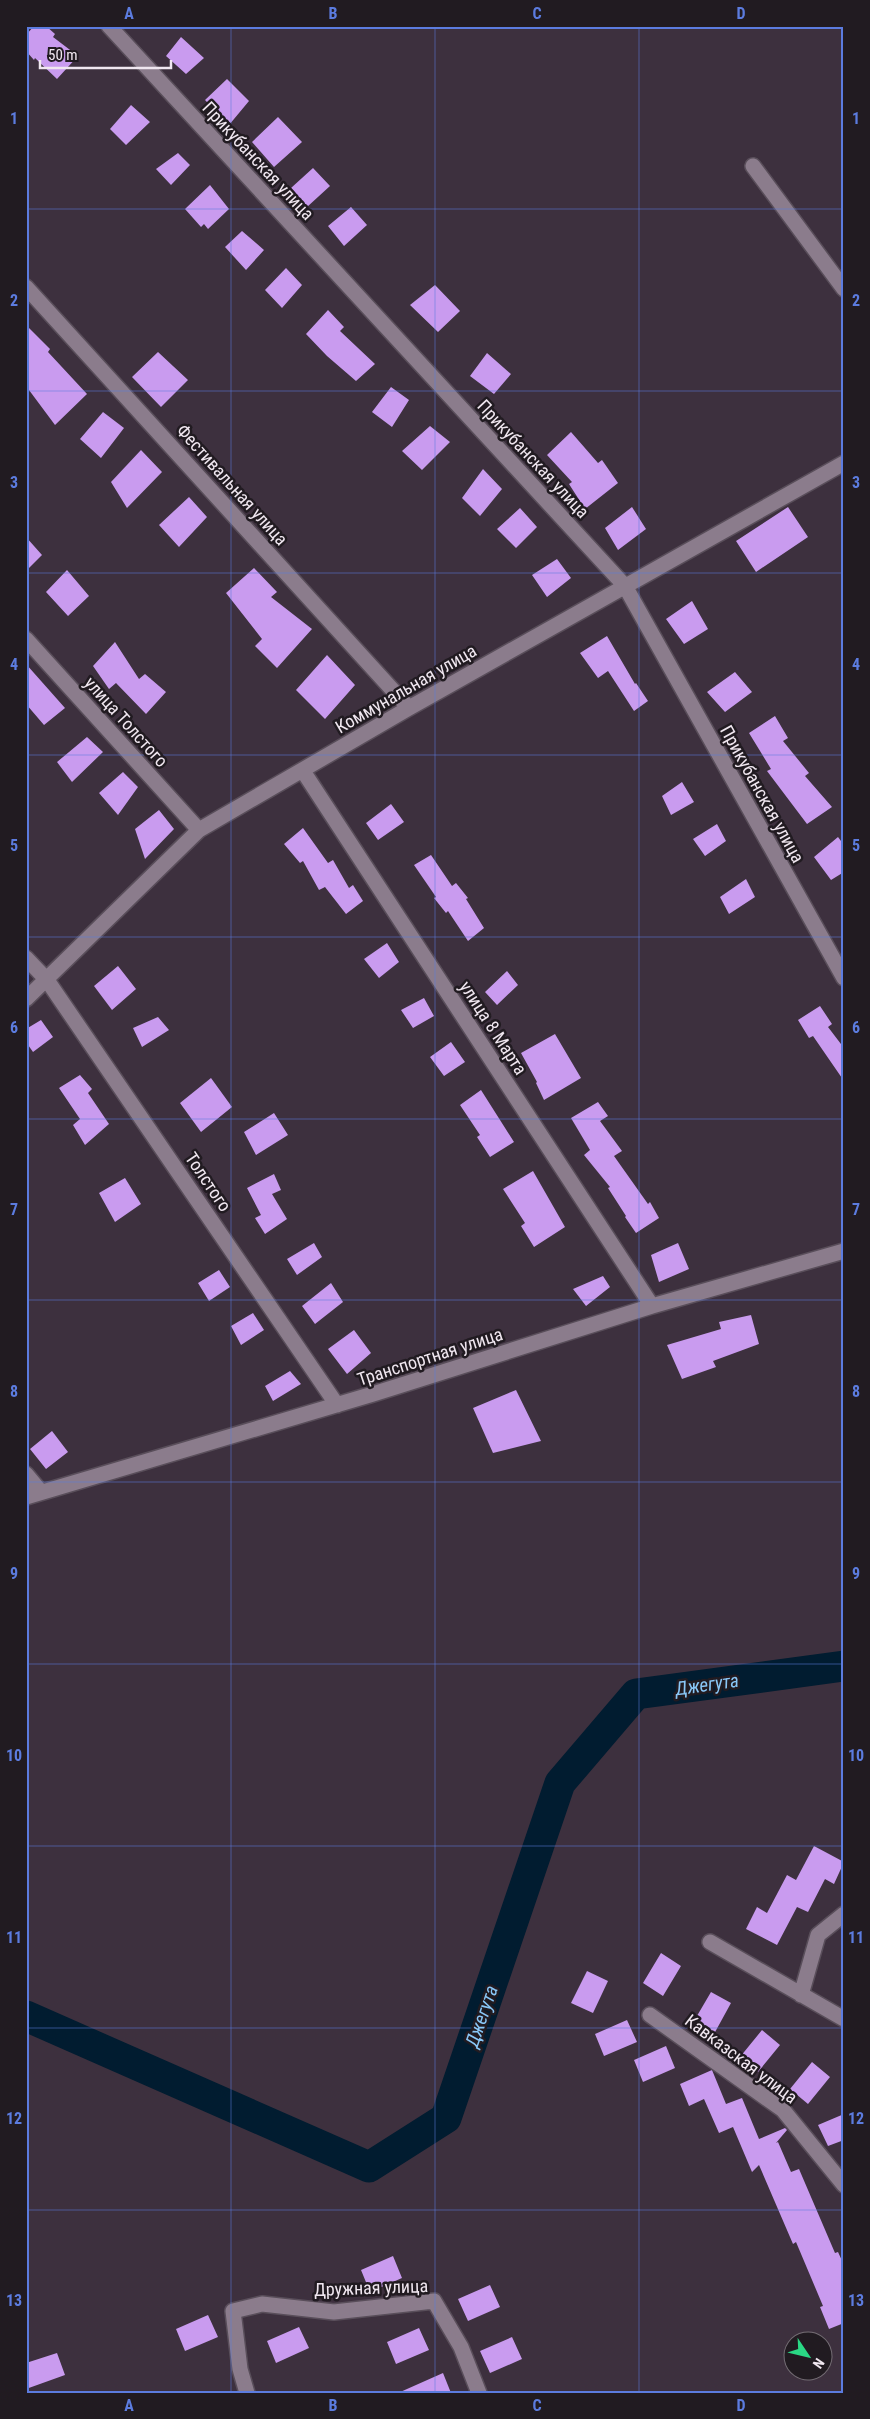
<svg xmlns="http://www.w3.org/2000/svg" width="870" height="2419" viewBox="0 0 870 2419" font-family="'Roboto Condensed',sans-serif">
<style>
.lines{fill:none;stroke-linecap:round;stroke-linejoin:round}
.river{stroke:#011c30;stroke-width:31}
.building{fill:#c99bef}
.street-casing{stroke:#594e5a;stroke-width:18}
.street{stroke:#8b7c8c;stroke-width:15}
.grid{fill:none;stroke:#5c7cdf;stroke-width:1;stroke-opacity:0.55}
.labels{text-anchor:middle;stroke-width:5;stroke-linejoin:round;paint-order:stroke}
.street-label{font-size:18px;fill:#f0e7f0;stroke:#211b21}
.water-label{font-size:19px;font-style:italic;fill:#89c7f7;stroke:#211b21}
.neatline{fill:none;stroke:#5c7cdf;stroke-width:2}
.grid-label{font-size:16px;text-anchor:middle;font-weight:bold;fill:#5c7cdf}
</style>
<rect width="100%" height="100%" fill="#3d303e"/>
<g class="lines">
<path class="river" d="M 26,2016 L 369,2167 L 446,2118 L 560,1783 L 636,1694 L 844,1666"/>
</g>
<path class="building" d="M 34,26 L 46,26 L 55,34 L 53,37 L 78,56 L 57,79 L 35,58 L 34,60 L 26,51 L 26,35 Z
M 181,37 L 204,58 L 186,74 L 166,56 Z
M 227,79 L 249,101 L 229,125 L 205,100 Z
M 131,105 L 150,122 L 126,145 L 110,129 Z
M 278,117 L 302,142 L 274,167 L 252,142 Z
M 178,153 L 190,165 L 171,185 L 156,169 Z
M 313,168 L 330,186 L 307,207 L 291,188 Z
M 210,185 L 229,209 L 208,229 L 204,224 L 201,227 L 185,209 Z
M 351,207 L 367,225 L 344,246 L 328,226 Z
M 242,231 L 264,250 L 246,270 L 225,247 Z
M 286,268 L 302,285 L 282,308 L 265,290 Z
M 435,285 L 460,311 L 438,332 L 410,305 Z
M 328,310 L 344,327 L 340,331 L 375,364 L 356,381 L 327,356 L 306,334 Z
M 26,325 L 50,349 L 48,352 L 87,394 L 55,425 L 26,386 Z
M 158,352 L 188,380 L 161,407 L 132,377 Z
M 487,353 L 511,374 L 494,394 L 470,376 Z
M 391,387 L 409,400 L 392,427 L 372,412 Z
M 103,412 L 124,428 L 101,458 L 80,439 Z
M 430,426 L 450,442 L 422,470 L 402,451 Z
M 571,432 L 598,463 L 602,460 L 618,483 L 585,509 L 569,484 L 572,482 L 547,455 Z
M 141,450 L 162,472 L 127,508 L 111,482 Z
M 483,469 L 502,489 L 480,516 L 462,498 Z
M 189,497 L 207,517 L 179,547 L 159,525 Z
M 632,507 L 646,529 L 618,550 L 605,528 Z
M 788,507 L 808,537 L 756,572 L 736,541 Z
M 520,508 L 537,527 L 516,548 L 497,529 Z
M 26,537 L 42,555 L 26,571 Z
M 557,559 L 571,578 L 547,597 L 532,575 Z
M 254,568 L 277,592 L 271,597 L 312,629 L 277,668 L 255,646 L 262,639 L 226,593 Z
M 67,570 L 89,596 L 68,616 L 46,592 Z
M 692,601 L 708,629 L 684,644 L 666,619 Z
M 607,636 L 635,684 L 636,683 L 648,701 L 634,711 L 608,671 L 598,678 L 580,653 Z
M 115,642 L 139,679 L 145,674 L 166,692 L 146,714 L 116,683 L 109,689 L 93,666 Z
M 327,655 L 355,685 L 325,719 L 296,690 Z
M 26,664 L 65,708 L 44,725 L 26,704 Z
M 735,672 L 752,692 L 725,712 L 707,692 Z
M 775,716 L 788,738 L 783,741 L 809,773 L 805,776 L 832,807 L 807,824 L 767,771 L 771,769 L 749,733 Z
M 87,737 L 103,752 L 72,782 L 57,762 Z
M 123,772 L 138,787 L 118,815 L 99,793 Z
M 682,782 L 694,802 L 671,815 L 662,796 Z
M 391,804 L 404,822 L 378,840 L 366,823 Z
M 159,810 L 174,829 L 145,859 L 135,829 Z
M 717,824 L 726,841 L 705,856 L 693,839 Z
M 303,828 L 328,863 L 333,860 L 349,888 L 353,885 L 363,901 L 346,914 L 325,887 L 319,890 L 303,861 L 300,863 L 284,844 Z
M 838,837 L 844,845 L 844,872 L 831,880 L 814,857 Z
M 431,855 L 452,886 L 456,883 L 468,898 L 466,899 L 484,928 L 468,941 L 448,911 L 446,913 L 434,898 L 436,897 L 414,865 Z
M 746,879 L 755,897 L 729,914 L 720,897 Z
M 387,943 L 399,962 L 379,978 L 364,959 Z
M 118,966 L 136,989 L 112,1010 L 94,986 Z
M 507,971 L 518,985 L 497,1005 L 485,992 Z
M 424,998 L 434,1016 L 413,1028 L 401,1010 Z
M 820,1006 L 832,1024 L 828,1027 L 844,1048 L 844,1081 L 813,1036 L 809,1038 L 798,1020 Z
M 158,1017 L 169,1030 L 142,1047 L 133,1028 Z
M 41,1020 L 53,1037 L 33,1052 L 26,1042 L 26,1029 Z
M 555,1034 L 581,1078 L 544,1100 L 536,1083 L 537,1082 L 521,1053 Z
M 451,1042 L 465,1062 L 444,1076 L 430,1057 Z
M 80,1075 L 92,1089 L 88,1093 L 109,1124 L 85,1145 L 73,1125 L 80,1119 L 59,1088 Z
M 211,1078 L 232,1107 L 201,1132 L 180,1103 Z
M 481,1090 L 514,1142 L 490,1157 L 477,1137 L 480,1135 L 460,1105 Z
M 598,1102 L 608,1116 L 600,1121 L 622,1151 L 614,1156 L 648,1204 L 650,1202 L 659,1218 L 636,1233 L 625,1217 L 626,1216 L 608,1188 L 610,1187 L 584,1155 L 590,1150 L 571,1118 Z
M 274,1113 L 288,1135 L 256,1155 L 244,1132 Z
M 533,1171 L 565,1227 L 534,1247 L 521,1226 L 525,1223 L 503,1189 Z
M 274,1174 L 281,1190 L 272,1194 L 287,1219 L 265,1234 L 255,1218 L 261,1215 L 247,1188 Z
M 125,1178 L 141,1204 L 115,1222 L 99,1193 Z
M 314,1243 L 322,1257 L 297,1275 L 287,1259 Z
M 678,1243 L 689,1269 L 659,1282 L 651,1255 Z
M 219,1270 L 230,1287 L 209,1301 L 198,1283 Z
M 603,1276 L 610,1287 L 586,1306 L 573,1289 Z
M 331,1283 L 343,1302 L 315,1324 L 302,1306 Z
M 253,1313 L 264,1330 L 241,1345 L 231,1326 Z
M 751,1315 L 759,1344 L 713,1361 L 716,1367 L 682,1379 L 667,1345 L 721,1329 L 719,1322 Z
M 354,1330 L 371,1353 L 347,1374 L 328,1349 Z
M 290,1371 L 301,1384 L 273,1401 L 265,1386 Z
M 516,1390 L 541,1441 L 493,1453 L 473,1408 Z
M 52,1431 L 68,1452 L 46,1469 L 30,1449 Z
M 814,1846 L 844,1862 L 834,1884 L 825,1879 L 808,1912 L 797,1907 L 777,1945 L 746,1929 L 757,1907 L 767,1913 L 787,1875 L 796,1880 Z
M 661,1953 L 681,1966 L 663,1996 L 643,1983 Z
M 587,1971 L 608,1981 L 593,2013 L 571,2003 Z
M 711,1992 L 731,2003 L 714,2034 L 694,2021 Z
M 627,2020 L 637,2042 L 604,2056 L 595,2034 Z
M 762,2030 L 780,2045 L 758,2072 L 740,2057 Z
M 666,2046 L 675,2068 L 643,2082 L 634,2060 Z
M 812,2062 L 830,2077 L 808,2104 L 790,2089 Z
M 712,2070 L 726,2104 L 742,2098 L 759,2139 L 785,2128 L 787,2130 L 776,2143 L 778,2142 L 791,2172 L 799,2169 L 835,2253 L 838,2252 L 844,2265 L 844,2323 L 829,2329 L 820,2307 L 823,2306 L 796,2242 L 793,2244 L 759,2165 L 752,2172 L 733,2127 L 719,2133 L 704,2099 L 689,2106 L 680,2084 Z
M 844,2114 L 844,2140 L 828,2146 L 818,2125 Z
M 393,2256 L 402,2278 L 370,2292 L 361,2270 Z
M 490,2285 L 500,2307 L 468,2321 L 458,2299 Z
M 208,2315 L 218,2337 L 185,2351 L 176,2329 Z
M 299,2327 L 309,2348 L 276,2363 L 267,2341 Z
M 419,2328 L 429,2350 L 396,2364 L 387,2342 Z
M 512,2337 L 522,2359 L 490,2373 L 480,2351 Z
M 57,2353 L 65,2375 L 26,2389 L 26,2363 Z
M 443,2373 L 451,2393 L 398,2393 Z"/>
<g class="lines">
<defs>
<path id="street" d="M 109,26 L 625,586 L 844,978
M 753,166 L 844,289
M 26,287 L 409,708
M 26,639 L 199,830
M 303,771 L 652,1306
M 26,958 L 47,980 L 337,1405
M 26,999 L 199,830 L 409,708 L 844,463
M 26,1474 L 41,1492
M 26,1497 L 373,1394 L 652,1306 L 844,1251
M 710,1942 L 844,2019
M 801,1995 L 818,1935 L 844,1914
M 650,2015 L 783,2110 L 844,2185
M 247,2393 L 240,2369 L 233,2311 L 262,2304 L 334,2312 L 434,2301 L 461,2347 L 479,2393"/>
</defs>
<use href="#street" class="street-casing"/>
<use href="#street" class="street"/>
</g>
<path class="grid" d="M 231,26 L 231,2393M 435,26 L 435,2393M 639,26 L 639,2393M 26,209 L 844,209M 26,391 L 844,391M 26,573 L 844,573M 26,755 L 844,755M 26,937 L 844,937M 26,1119 L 844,1119M 26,1300 L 844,1300M 26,1482 L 844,1482M 26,1664 L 844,1664M 26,1846 L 844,1846M 26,2028 L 844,2028M 26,2210 L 844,2210"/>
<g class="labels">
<g class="street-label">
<text transform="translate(258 161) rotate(47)" y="6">Прикубанская улица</text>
<text transform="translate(533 459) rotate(47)" y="6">Прикубанская улица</text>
<text transform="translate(232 485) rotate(48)" y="6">Фестивальная улица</text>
<text transform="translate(406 689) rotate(-30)" y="6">Коммунальная улица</text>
<text transform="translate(126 722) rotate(48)" y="6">улица Толстого</text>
<text transform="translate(762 794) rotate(61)" y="6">Прикубанская улица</text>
<text transform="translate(493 1028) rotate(57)" y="6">улица 8 Марта</text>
<text transform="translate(208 1182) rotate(56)" y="6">Толстого</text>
<text transform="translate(430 1357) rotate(-18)" y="6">Транспортная улица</text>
<text transform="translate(741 2059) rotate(37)" y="6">Кавказская улица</text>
<text transform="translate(371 2288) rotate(-2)" y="6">Дружная улица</text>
</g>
<g class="water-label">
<text transform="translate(707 1684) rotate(-8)" y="7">Джегута</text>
<text transform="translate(481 2016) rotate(-71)" y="7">Джегута</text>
</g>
</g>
<rect width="870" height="2419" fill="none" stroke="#211b21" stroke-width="55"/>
<g transform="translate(808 2356) rotate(125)"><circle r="24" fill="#211b21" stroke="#746d74"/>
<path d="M0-4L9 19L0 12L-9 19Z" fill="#2ad885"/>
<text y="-8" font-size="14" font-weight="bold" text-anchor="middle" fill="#f0e7f0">N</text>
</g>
<path d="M40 60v8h131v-8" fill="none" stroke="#f0e7f0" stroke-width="2.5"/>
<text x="48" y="60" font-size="15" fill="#f0e7f0" stroke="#211b21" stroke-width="4" paint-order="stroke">50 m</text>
<rect x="28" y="28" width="814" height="2364" class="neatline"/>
<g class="grid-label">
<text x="129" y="19">A</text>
<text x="333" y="19">B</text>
<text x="537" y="19">C</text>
<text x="741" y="19">D</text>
<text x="14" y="124">1</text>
<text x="856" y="124">1</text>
<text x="14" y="306">2</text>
<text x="856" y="306">2</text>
<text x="14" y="488">3</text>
<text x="856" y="488">3</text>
<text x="14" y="670">4</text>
<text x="856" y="670">4</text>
<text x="14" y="851">5</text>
<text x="856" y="851">5</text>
<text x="14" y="1033">6</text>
<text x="856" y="1033">6</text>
<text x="14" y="1215">7</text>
<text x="856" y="1215">7</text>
<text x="14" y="1397">8</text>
<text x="856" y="1397">8</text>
<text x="14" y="1579">9</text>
<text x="856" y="1579">9</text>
<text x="14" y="1761">10</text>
<text x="856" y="1761">10</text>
<text x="14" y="1943">11</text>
<text x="856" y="1943">11</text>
<text x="14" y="2124">12</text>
<text x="856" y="2124">12</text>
<text x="14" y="2306">13</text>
<text x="856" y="2306">13</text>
<text x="129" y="2411">A</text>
<text x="333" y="2411">B</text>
<text x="537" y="2411">C</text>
<text x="741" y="2411">D</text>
</g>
</svg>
